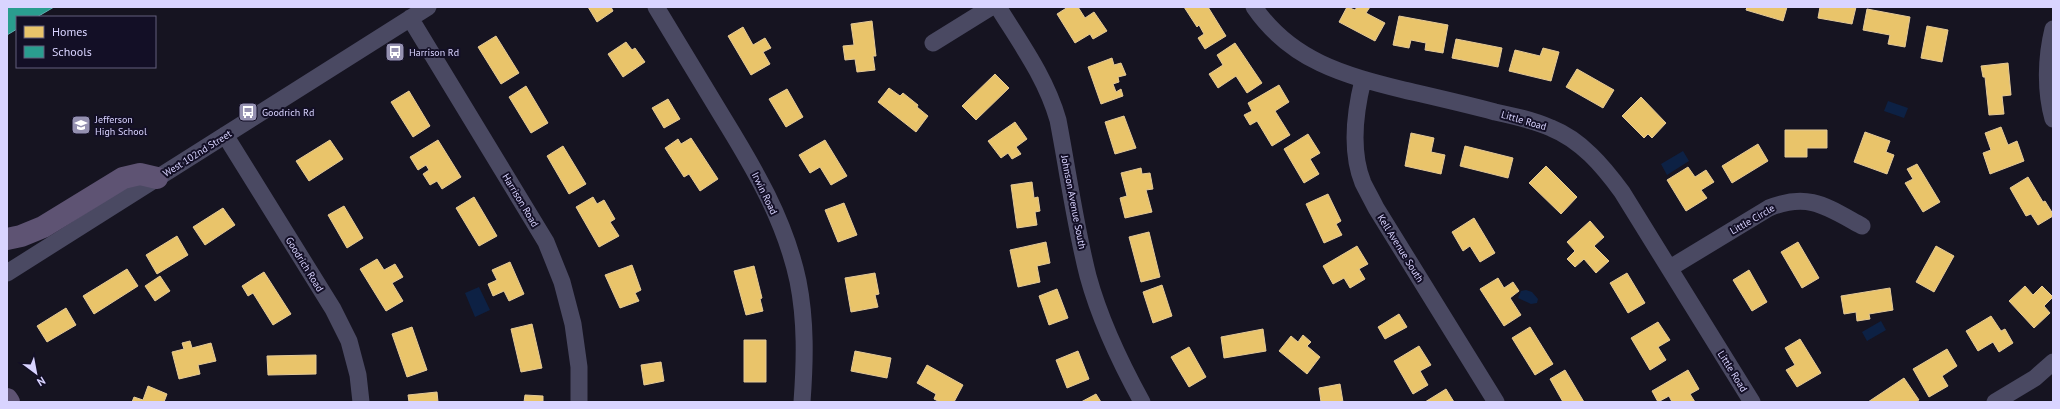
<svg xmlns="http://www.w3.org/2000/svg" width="2060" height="409" viewBox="0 0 2060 409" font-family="'PT Sans',sans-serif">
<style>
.water{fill:#0d2144}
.homes{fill:#e9c46a;stroke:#e4c997}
.schools{fill:#2a9d8f;stroke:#5eaeb1}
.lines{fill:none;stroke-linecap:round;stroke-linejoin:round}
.minor{stroke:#4a4962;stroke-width:17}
.major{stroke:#5e5373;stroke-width:22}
.labels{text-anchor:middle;stroke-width:4;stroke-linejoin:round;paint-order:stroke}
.poi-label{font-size:10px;fill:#d9d4ff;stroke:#130f26;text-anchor:start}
.street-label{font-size:10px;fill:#d9d4ff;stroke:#130f26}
</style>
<rect width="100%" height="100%" fill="#161421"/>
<path class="water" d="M 1888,101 L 1908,108 L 1904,118 L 1884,111 Z
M 1683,151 L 1689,161 L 1667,175 L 1661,164 Z
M 479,287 L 490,310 L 475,317 L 465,293 Z
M 1526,290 L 1532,292 L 1538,299 L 1537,303 L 1531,304 L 1518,298 L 1521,291 Z
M 1881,321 L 1886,330 L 1867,341 L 1862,332 Z"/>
<path class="homes" d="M 588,7 L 611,7 L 613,11 L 597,22 Z
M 1068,7 L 1078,7 L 1085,18 L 1094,12 L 1107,31 L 1093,39 L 1090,34 L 1075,43 L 1057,14 Z
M 1184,7 L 1208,7 L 1226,36 L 1205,49 L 1198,38 L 1204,34 L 1199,25 L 1197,27 Z
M 1347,7 L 1355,10 L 1357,7 L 1370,7 L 1366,13 L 1385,23 L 1375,41 L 1339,22 Z
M 1747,7 L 1787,7 L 1783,21 L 1746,10 Z
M 1820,7 L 1856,7 L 1852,24 L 1818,18 Z
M 1867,9 L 1910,17 L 1905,47 L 1888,44 L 1890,35 L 1863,30 Z
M 1399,16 L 1448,25 L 1443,53 L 1425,50 L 1426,43 L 1411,40 L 1409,48 L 1393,45 Z
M 872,21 L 876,56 L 873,56 L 875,70 L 857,72 L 855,59 L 845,60 L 843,46 L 854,45 L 851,24 Z
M 1927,26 L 1948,30 L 1942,62 L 1921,58 Z
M 743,27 L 753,45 L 765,38 L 771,48 L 763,52 L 770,64 L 751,75 L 728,36 Z
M 496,36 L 519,73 L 501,84 L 478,47 Z
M 1456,39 L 1502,48 L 1498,67 L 1452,58 Z
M 626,42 L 632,50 L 635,48 L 645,62 L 623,77 L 608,54 Z
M 1235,43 L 1262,83 L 1247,93 L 1236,76 L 1218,88 L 1209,74 L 1223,65 L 1217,55 Z
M 1543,48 L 1559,52 L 1551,81 L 1509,71 L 1515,50 L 1540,56 Z
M 1112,58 L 1114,65 L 1121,63 L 1126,75 L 1118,77 L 1119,82 L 1113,84 L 1116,92 L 1121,89 L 1123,96 L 1101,104 L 1088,67 Z
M 2008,63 L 2011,95 L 2002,96 L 2004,114 L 1989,115 L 1985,77 L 1983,77 L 1981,66 Z
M 1577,69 L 1614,90 L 1603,108 L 1566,87 Z
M 995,74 L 1009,88 L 976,120 L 962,106 Z
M 1279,85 L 1289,102 L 1275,111 L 1290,135 L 1272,146 L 1257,121 L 1250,125 L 1244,115 L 1252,111 L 1248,103 Z
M 526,86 L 548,123 L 531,133 L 509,97 Z
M 889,88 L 900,96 L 903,93 L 918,105 L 917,107 L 928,116 L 916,132 L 878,102 Z
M 787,89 L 803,117 L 786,127 L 769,99 Z
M 409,91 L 430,126 L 413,137 L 391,102 Z
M 1641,97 L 1666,123 L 1652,138 L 1648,134 L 1644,138 L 1622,116 Z
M 668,99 L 680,119 L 664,128 L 652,108 Z
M 1124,116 L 1136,148 L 1115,154 L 1105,122 Z
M 1015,122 L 1027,139 L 1016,147 L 1021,154 L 1012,159 L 1008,153 L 1001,158 L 988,141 Z
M 2001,127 L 2008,145 L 2017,141 L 2024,161 L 1990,174 L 1983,153 L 1991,150 L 1985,133 Z
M 1785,130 L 1827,130 L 1827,148 L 1807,148 L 1807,157 L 1785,157 Z
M 1865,132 L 1890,141 L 1886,152 L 1894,155 L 1887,174 L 1854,162 Z
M 1411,133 L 1434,138 L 1431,152 L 1445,155 L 1441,174 L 1405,166 Z
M 1308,134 L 1320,153 L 1310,159 L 1319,174 L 1304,183 L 1284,149 Z
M 691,138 L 718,179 L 700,191 L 689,174 L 684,177 L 665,148 L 678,139 L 681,144 Z
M 330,140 L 343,159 L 309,181 L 296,161 Z
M 438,140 L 461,177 L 442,189 L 437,181 L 430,185 L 423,174 L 429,170 L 426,165 L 418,170 L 410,157 Z
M 825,140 L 847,176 L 831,185 L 820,167 L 810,173 L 799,155 Z
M 1758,144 L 1768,161 L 1732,183 L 1722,166 Z
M 563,146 L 586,184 L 569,194 L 547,156 Z
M 1465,146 L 1513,158 L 1508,178 L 1460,166 Z
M 1917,164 L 1940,202 L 1923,212 L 1905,183 L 1913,179 L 1907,169 Z
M 1546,166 L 1577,197 L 1561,214 L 1529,183 Z
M 1688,167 L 1695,177 L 1706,170 L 1714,182 L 1701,190 L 1707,198 L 1686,211 L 1667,180 Z
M 1141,168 L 1142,174 L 1150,173 L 1153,189 L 1146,190 L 1152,212 L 1125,218 L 1120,198 L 1127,196 L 1121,173 Z
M 2028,177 L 2043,202 L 2045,201 L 2053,214 L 2053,216 L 2038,225 L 2031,214 L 2026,216 L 2010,188 Z
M 1032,182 L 1034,198 L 1038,197 L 1040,211 L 1035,212 L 1037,225 L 1017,228 L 1011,185 Z
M 1328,194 L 1341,221 L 1336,224 L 1342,235 L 1324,243 L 1306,204 Z
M 474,197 L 497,236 L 479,246 L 456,208 Z
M 593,197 L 597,204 L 604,200 L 615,219 L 610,222 L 619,236 L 599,247 L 576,207 Z
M 844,203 L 857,235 L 838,242 L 825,210 Z
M 344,206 L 363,238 L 347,248 L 328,215 Z
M 223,208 L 235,225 L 205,245 L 193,227 Z
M 1474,218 L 1495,253 L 1480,262 L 1470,246 L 1463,251 L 1452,232 Z
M 1590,221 L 1604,237 L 1594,246 L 1609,261 L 1596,273 L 1584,259 L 1575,267 L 1567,259 L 1575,251 L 1567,242 Z
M 1149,232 L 1160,277 L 1141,282 L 1129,237 Z
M 177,236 L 188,255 L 157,274 L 146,255 Z
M 1046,242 L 1050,263 L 1037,266 L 1040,282 L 1018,287 L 1010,250 Z
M 1798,242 L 1819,278 L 1802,288 L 1781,252 Z
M 1357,246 L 1368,264 L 1359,269 L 1365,279 L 1350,288 L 1344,278 L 1333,284 L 1323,266 Z
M 1936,246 L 1954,256 L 1934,292 L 1916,282 Z
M 377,259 L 384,270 L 395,264 L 403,277 L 392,283 L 403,301 L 386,311 L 360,269 Z
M 510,262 L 524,294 L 509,301 L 504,291 L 493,296 L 488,284 L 497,280 L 492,270 Z
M 632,265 L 641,290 L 635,293 L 639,301 L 620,308 L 605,275 Z
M 754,266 L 762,298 L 760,299 L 763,311 L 746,315 L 734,271 Z
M 127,269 L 138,286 L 94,314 L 83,296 Z
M 1749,270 L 1767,302 L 1752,311 L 1733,280 Z
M 264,272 L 291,314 L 273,325 L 253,293 L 248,296 L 242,286 Z
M 875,273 L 879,294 L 875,295 L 878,307 L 851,312 L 845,278 Z
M 1627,273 L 1645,303 L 1628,313 L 1610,283 Z
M 160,276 L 170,291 L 155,301 L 145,286 Z
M 1498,278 L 1504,288 L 1513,282 L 1519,291 L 1510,298 L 1521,315 L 1504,326 L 1480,289 Z
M 1162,285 L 1172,316 L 1153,323 L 1143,292 Z
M 2025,286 L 2033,295 L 2042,286 L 2053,297 L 2044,306 L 2050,313 L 2034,328 L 2009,301 Z
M 1890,288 L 1893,310 L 1869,314 L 1870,319 L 1857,321 L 1856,312 L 1844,314 L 1841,296 Z
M 1057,289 L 1068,318 L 1049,325 L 1039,296 Z
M 66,308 L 76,325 L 47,342 L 37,326 Z
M 1399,314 L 1407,327 L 1385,339 L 1378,327 Z
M 1991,316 L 2001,331 L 2005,329 L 2013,343 L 1999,352 L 1993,342 L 1978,351 L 1966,331 Z
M 1658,322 L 1670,340 L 1658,347 L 1666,360 L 1650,370 L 1631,338 Z
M 532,324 L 542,368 L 521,372 L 511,329 Z
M 412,327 L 427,370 L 407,377 L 392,334 Z
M 1530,327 L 1553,364 L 1535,375 L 1512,338 Z
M 1263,329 L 1266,351 L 1224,358 L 1221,337 Z
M 1303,335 L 1311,342 L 1307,346 L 1320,357 L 1307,374 L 1279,351 L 1291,336 L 1298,342 Z
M 1800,339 L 1821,373 L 1797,387 L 1786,370 L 1795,365 L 1785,348 Z
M 744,340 L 766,340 L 766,382 L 744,382 Z
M 190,341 L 192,348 L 211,343 L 216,361 L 198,365 L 200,374 L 179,379 L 172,352 L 184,349 L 182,343 Z
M 1419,346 L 1431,365 L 1420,371 L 1428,385 L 1413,394 L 1394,361 Z
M 1189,347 L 1206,377 L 1189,387 L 1171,357 Z
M 1947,349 L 1957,366 L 1942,376 L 1948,386 L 1929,397 L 1913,369 Z
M 855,351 L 891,358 L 887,378 L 851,371 Z
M 1078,351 L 1089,379 L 1067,388 L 1056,360 Z
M 316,355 L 316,374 L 268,375 L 267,356 Z
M 661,362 L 664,381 L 644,385 L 641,365 Z
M 927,365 L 963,385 L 954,402 L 940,402 L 934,399 L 936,394 L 917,383 Z
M 1565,370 L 1584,402 L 1563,402 L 1550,379 Z
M 1688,370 L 1699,389 L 1690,394 L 1695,402 L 1672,402 L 1669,396 L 1658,402 L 1652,391 Z
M 1904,378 L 1919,400 L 1915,402 L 1868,402 Z
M 1340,384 L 1343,402 L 1321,402 L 1319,388 Z
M 148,386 L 167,394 L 164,402 L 132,402 L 134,397 L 143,400 Z
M 1446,389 L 1454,402 L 1425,402 Z
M 437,392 L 438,402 L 409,402 L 408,395 Z
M 1096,394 L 1101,402 L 1081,402 Z
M 525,395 L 543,396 L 543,402 L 524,402 Z"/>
<path class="schools" d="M 7,7 L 54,7 L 37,17 L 17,17 L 17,29 L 7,35 Z"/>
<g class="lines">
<path class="minor" d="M 656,7 C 678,43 700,80 722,116 C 754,168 785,220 798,281 C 806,321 805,361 802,402
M 998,7 C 1021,44 1046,78 1058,120 C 1068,172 1075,225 1088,276 C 1100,320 1120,362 1142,402
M 1254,7 C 1291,61 1344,75 1404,90 C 1434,97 1465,104 1495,112 C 1514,116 1533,120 1551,128 C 1581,140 1603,166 1622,192 L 1752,402
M 410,18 L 546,242 L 562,282 L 573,324 L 579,367 L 579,402
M 2053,29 C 2046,57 2045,91 2053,119
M 933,43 L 991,7
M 1363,80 C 1355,112 1350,151 1363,183 C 1367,191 1372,200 1376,208 L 1496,402
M 225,135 L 333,309 L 349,341 L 358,375 L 361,402
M 1670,268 L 1769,208 C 1809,192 1827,207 1862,226
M 7,273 L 428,7
M 1995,402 L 2035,378 L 2053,362"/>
<path class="major" d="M 7,239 L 21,236 L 43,227 L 123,178 L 140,174 L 157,178
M 7,399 L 9,402"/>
</g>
<defs>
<symbol id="bus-square" viewBox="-11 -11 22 22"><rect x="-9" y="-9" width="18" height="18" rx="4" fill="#9591b1" stroke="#130f26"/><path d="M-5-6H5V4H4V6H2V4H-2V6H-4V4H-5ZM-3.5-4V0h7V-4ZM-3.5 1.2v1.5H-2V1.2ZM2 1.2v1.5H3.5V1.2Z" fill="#fff"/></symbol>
<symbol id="school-square" viewBox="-11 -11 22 22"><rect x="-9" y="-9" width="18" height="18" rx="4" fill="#9591b1" stroke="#130f26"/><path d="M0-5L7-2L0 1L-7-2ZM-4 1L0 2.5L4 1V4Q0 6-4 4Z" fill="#fff"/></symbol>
</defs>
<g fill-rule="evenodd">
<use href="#bus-square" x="384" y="41" width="22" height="22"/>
<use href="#bus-square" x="237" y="101" width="22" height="22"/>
<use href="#school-square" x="70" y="114" width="22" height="22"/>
</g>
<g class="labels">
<g class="poi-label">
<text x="409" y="56">Harrison Rd</text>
<text x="262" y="116">Goodrich Rd</text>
<text x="95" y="123">Jefferson<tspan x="95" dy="12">High School</tspan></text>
</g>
<g class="street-label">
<text transform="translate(1524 120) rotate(16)" y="4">Little Road</text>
<text transform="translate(197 153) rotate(-32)" y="4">West 102nd Street</text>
<text transform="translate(765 193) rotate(64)" y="4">Irwin Road</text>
<text transform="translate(521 200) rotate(59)" y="4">Harrison Road</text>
<text transform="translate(1074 202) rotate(79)" y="4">Johnson Avenue South</text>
<text transform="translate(1752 219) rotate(-30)" y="4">Little Circle</text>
<text transform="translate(1401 248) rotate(58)" y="4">Kell Avenue South</text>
<text transform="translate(305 264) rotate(58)" y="4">Goodrich Road</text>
<text transform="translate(1733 371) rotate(58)" y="4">Little Road</text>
</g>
</g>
<rect width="2060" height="409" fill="none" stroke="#d9d4ff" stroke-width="16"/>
<rect x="16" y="16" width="140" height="52" fill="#130f26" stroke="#625e7d"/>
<rect x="24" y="26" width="20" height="12" fill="#e9c46a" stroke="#625e7d"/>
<text x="52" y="36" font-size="12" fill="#d9d4ff">Homes</text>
<rect x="24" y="46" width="20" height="12" fill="#2a9d8f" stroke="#625e7d"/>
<text x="52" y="56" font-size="12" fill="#d9d4ff">Schools</text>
<g transform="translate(36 373) rotate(148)" stroke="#130f26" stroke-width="3" paint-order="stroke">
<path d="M0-3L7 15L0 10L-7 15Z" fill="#d9d4ff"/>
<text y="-6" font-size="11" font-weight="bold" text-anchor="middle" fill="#d9d4ff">N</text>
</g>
</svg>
